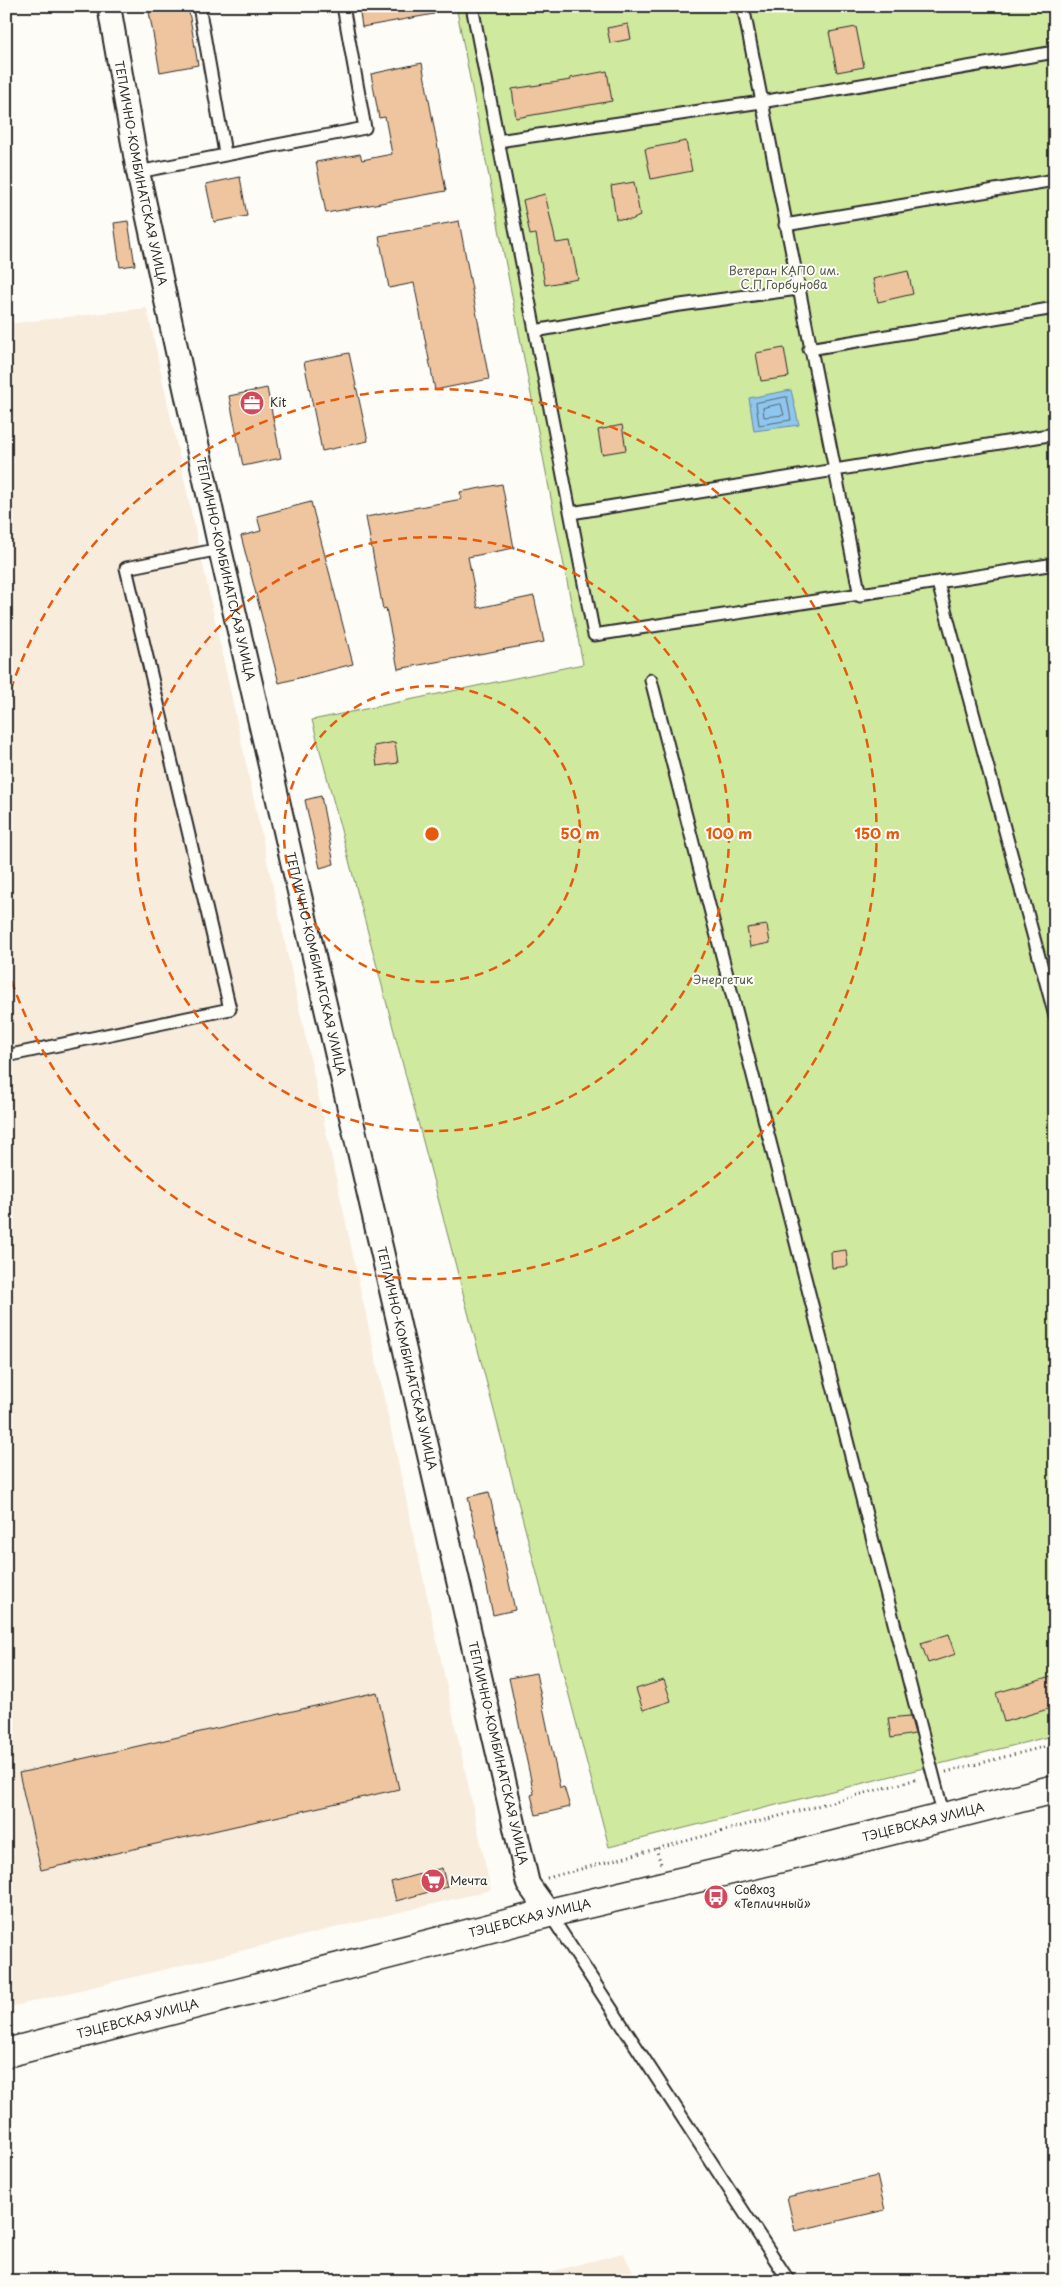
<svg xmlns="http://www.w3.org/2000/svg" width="1061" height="2287" viewBox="0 0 1061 2287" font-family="'Playpen Sans',sans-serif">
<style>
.built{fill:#f8ecdc}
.green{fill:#cfe99f;stroke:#7d8a65}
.water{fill:#8fc6ed;stroke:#67889f}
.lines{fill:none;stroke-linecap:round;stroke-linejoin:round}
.shore{stroke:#536979;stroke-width:1}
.building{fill:#eec59e;stroke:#2b2b2b}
.lane-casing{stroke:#2b2b2b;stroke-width:15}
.street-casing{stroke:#2b2b2b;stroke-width:26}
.secondary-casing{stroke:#2b2b2b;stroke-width:31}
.path{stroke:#2b2b2b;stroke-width:3;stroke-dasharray:1 4;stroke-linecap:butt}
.lane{stroke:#fdfcf7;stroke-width:11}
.street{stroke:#fdfcf7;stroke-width:22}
.secondary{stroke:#fdfcf7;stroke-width:28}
.ring{fill:none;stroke:#e8590c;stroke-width:2.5;stroke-dasharray:9 6}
.labels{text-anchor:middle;stroke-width:4;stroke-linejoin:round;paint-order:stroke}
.street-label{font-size:12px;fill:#2b2b2b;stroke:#fdfcf7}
.park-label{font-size:12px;fill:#545a48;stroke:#fdfcf7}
.poi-label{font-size:12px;fill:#2b2b2b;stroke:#fdfcf7;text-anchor:start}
.centre{fill:#e8590c;stroke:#fdfcf7;stroke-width:2.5}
.ring-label{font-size:15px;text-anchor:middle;font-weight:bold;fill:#e8590c;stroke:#fdfcf7;stroke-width:4;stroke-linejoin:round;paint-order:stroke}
</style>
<rect width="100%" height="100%" fill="#fdfcf7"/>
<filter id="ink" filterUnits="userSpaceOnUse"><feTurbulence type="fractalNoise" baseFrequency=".02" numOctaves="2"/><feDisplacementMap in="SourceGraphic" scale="10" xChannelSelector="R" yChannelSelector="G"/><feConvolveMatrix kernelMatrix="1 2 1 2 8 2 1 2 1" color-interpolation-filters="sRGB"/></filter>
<g filter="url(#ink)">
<path class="built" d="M 147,308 L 491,1890 L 6,2008 L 6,324 Z
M 623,2253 L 638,2281 L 516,2281 Z"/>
<path class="green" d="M 456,6 L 1055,6 L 1055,1735 L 609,1847 L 312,720 L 583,664 Z"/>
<path class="water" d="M 791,390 L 799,425 L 754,431 L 749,398 Z"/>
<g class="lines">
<path class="shore" d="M 787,397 L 791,420 L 759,425 L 756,403 Z
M 781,404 L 784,415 L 764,417 L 763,408 Z"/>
</g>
<path class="building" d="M 148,6 L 188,6 L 198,65 L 160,72 Z
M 359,6 L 433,6 L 434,14 L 362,27 Z
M 628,24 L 631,39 L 610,43 L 607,28 Z
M 856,27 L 864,67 L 837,72 L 829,32 Z
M 422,63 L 446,191 L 326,213 L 316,162 L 360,154 L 362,160 L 392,154 L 385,117 L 379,118 L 371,74 Z
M 607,71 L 612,101 L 516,118 L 512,89 L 571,80 L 570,78 Z
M 686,141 L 692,171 L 651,179 L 645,149 Z
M 240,177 L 247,216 L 214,222 L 206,184 Z
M 634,182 L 640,216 L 631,220 L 616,219 L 611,186 Z
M 545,194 L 556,243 L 570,241 L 578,279 L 545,285 L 536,234 L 530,235 L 523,200 Z
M 128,221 L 135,265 L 120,267 L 114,223 Z
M 459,221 L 489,379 L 435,390 L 414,283 L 389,288 L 379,236 Z
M 908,271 L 913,294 L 878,302 L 873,279 Z
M 784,348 L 789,377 L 761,381 L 756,353 Z
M 349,353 L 368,441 L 322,451 L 304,362 Z
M 267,388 L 281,458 L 243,466 L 229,396 Z
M 622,425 L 626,450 L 602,454 L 598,430 Z
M 502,484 L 514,548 L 468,557 L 478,608 L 534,596 L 544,642 L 398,669 L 386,608 L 383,609 L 366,517 L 462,499 L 460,492 Z
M 311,502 L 353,664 L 279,683 L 241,536 L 261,531 L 257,516 Z
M 395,742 L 398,763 L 377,766 L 374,746 Z
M 321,796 L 334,864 L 320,868 L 305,800 Z
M 767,925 L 770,943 L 750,947 L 747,928 Z
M 846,1250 L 848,1266 L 832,1268 L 831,1252 Z
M 489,1492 L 515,1610 L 493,1615 L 468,1497 Z
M 949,1634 L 956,1654 L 928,1663 L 921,1643 Z
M 536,1673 L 560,1788 L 564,1787 L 570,1807 L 536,1815 L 531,1795 L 534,1794 L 509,1678 Z
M 1051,1677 L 1055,1691 L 1055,1707 L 1004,1722 L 996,1693 Z
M 664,1680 L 671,1701 L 643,1710 L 636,1689 Z
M 377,1692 L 399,1789 L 41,1870 L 19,1773 Z
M 910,1716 L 915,1734 L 891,1738 L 888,1718 Z
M 442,1868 L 447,1887 L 396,1901 L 391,1882 Z
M 877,2176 L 885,2210 L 795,2231 L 787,2197 Z"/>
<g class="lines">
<defs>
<path id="lane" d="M 199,6 L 225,153
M 472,6 L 594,635 L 1055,564
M 743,6 L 860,596
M 498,141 L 761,102 L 1055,52
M 138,172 L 365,128 L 343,6
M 785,225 L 1055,180
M 535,331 L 673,306 L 798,289
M 809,349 L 1055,308
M 571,513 L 1055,434
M 938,583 L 1055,1016
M 651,680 L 944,1817
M 6,1056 L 230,1009 L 126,568 L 220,549
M 549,1913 L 789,2281"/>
<g id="street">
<path id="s1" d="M 109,6 L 138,172 L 220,549 L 528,1884 L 549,1913"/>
</g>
<g id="secondary">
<path id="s2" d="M 6,2053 L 549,1913 L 807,1852 L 1055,1789"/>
</g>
</defs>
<use href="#lane" class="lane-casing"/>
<use href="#street" class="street-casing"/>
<use href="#secondary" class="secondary-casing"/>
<path class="path" d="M 946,1772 L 1055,1744
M 656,1848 L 661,1864
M 547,1878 L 918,1779"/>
<use href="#lane" class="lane"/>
<use href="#street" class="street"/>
<use href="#secondary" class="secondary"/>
</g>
</g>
<g class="ring">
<circle cx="432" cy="834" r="148"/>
<circle cx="432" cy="834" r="297"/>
<path d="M6 704A445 445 0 1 1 6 964"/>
</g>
<defs>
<symbol id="office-disc" viewBox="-11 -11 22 22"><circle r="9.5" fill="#d1495b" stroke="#fdfcf7"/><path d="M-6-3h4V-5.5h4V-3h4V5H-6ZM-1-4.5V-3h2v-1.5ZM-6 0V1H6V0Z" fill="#fff"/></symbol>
<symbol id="supermarket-disc" viewBox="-11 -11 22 22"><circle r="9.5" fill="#d1495b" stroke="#fdfcf7"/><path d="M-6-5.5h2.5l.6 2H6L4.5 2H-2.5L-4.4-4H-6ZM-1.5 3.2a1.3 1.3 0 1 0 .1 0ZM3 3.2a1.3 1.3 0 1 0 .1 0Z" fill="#fff"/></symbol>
<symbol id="bus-disc" viewBox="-11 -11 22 22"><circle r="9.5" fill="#d1495b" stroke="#fdfcf7"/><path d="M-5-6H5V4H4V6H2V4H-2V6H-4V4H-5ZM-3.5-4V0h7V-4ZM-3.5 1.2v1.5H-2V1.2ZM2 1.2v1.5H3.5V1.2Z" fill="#fff"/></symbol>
</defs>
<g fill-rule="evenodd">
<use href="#office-disc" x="238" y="389" width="28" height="28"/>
<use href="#supermarket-disc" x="419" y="1867" width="28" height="28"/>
<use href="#bus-disc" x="702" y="1883" width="28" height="28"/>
</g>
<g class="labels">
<g class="street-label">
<text dy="4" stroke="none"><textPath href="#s1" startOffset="170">ТЕПЛИЧНО-КОМБИНАТСКАЯ УЛИЦА</textPath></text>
<text dy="4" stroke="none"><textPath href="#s1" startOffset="575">ТЕПЛИЧНО-КОМБИНАТСКАЯ УЛИЦА</textPath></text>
<text dy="4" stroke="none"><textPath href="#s1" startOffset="980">ТЕПЛИЧНО-КОМБИНАТСКАЯ УЛИЦА</textPath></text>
<text dy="4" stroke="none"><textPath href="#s1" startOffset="1385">ТЕПЛИЧНО-КОМБИНАТСКАЯ УЛИЦА</textPath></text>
<text dy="4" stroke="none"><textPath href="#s1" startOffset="1790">ТЕПЛИЧНО-КОМБИНАТСКАЯ УЛИЦА</textPath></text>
<text dy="4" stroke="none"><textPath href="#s2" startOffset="946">ТЭЦЕВСКАЯ УЛИЦА</textPath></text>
<text dy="4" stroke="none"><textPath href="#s2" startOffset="541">ТЭЦЕВСКАЯ УЛИЦА</textPath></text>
<text dy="4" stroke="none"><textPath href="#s2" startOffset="136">ТЭЦЕВСКАЯ УЛИЦА</textPath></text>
</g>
<g class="park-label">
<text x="784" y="275">Ветеран КАПО им.<tspan x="784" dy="14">С.П Горбунова</tspan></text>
<text x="723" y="984">Энергетик</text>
</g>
<g class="poi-label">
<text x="270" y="407">Kit</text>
<text x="450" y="1885">Мечта</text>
<text x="734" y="1894">Совхоз<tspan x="734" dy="14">«Тепличный»</tspan></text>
</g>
</g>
<circle cx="432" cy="834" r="8" class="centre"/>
<g class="ring-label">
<text x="580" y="839">50 m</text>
<text x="729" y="839">100 m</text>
<text x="877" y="839">150 m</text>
</g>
<rect width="1061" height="2287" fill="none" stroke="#fdfcf7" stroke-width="25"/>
<rect x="12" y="12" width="1036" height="2262" fill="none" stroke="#2b2b2b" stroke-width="2" filter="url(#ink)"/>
</svg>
